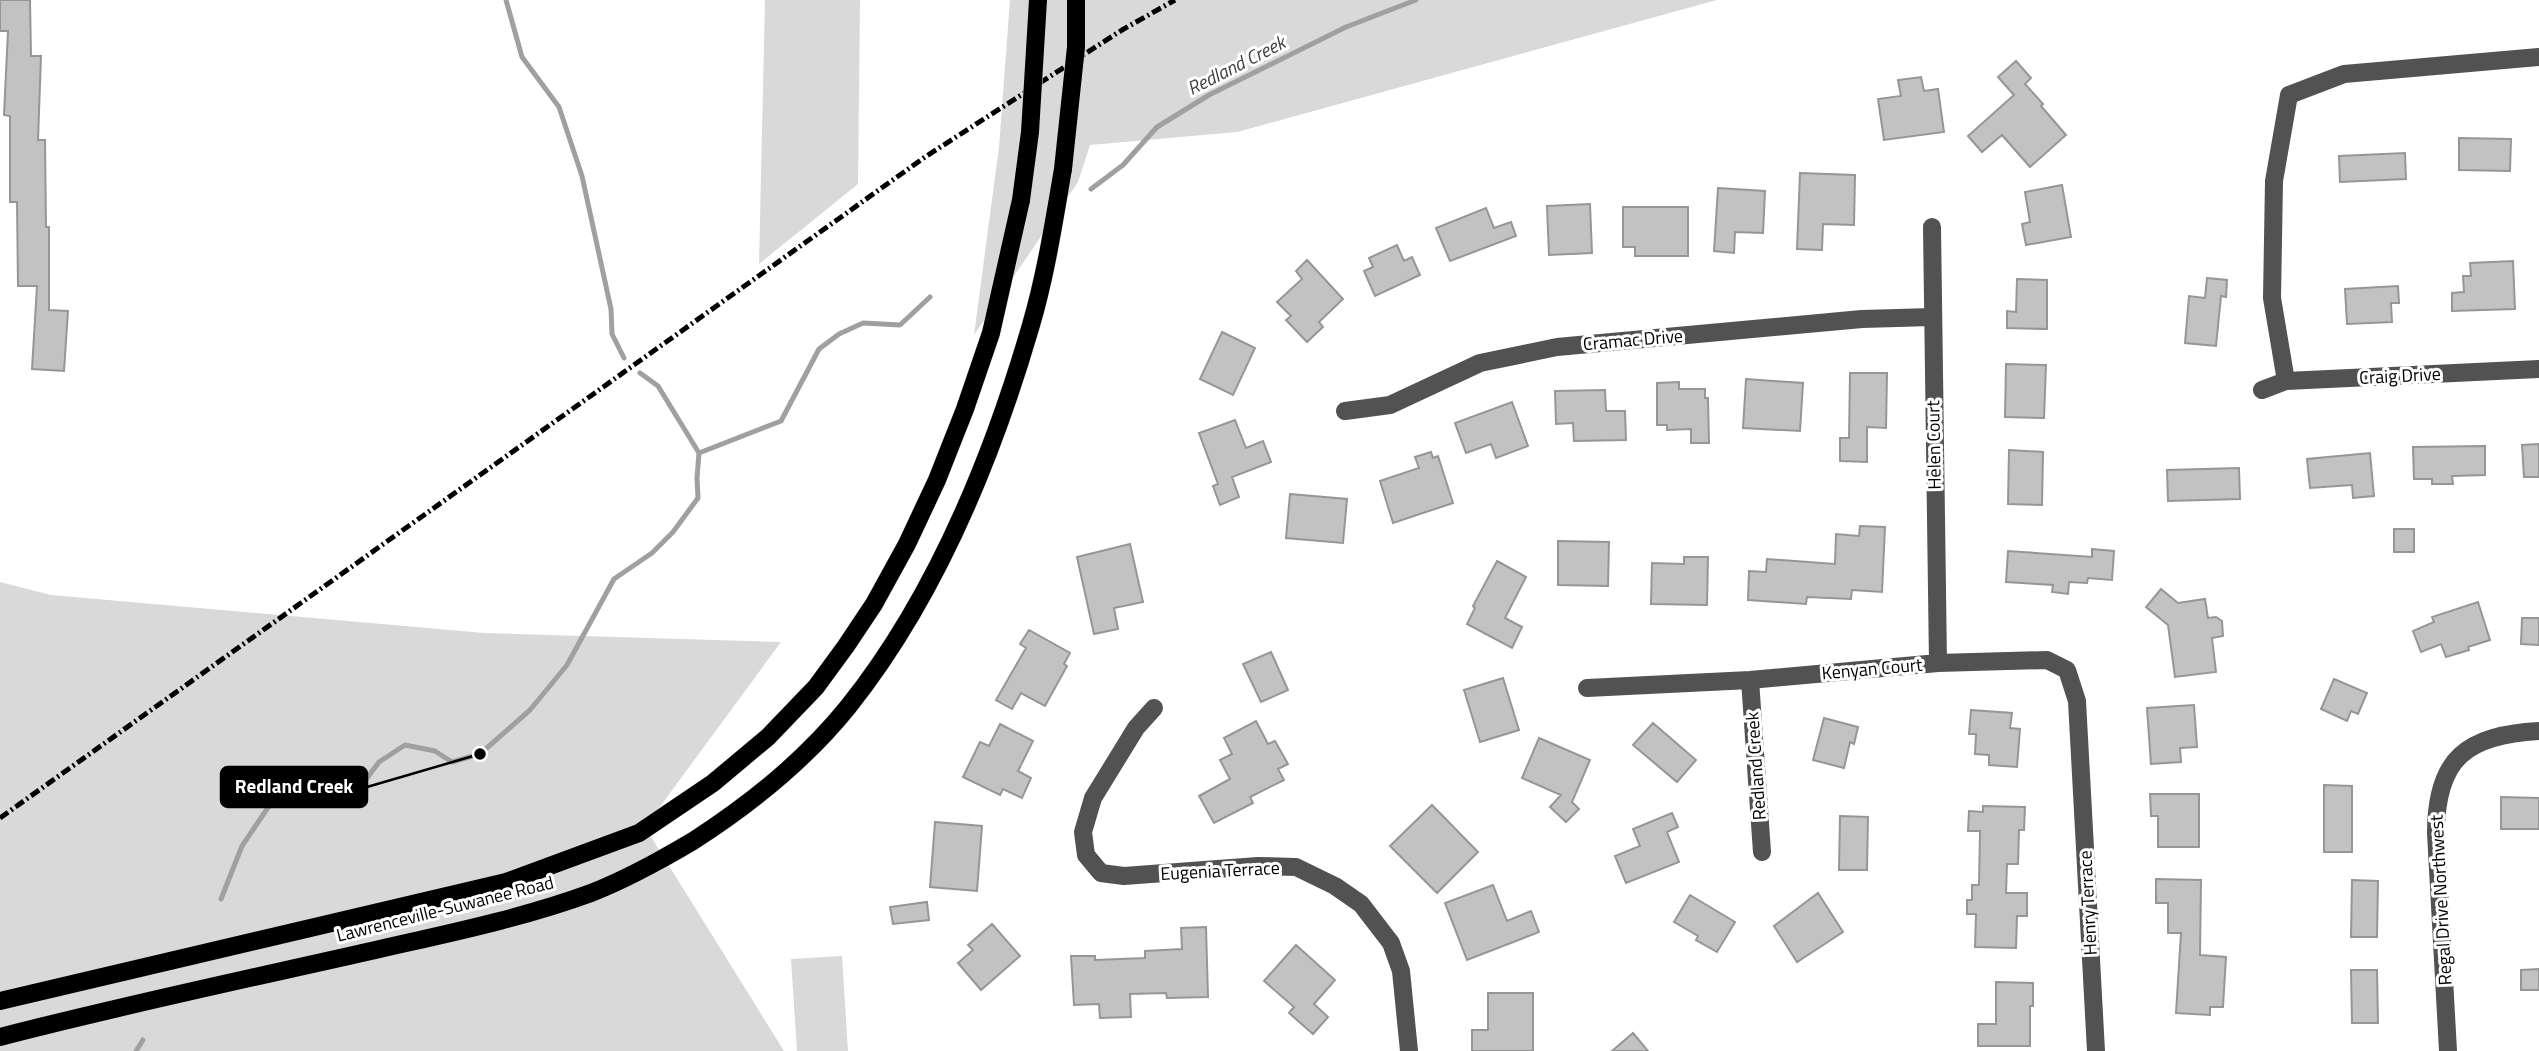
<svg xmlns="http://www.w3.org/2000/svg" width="2539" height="1051" viewBox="0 0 2539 1051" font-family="'Titillium Web',sans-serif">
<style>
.green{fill:#d9d9d9}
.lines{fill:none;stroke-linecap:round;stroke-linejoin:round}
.stream{stroke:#a0a0a0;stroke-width:5}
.building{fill:#c2c2c2;stroke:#969696;stroke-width:2}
.major-casing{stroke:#dbdbdb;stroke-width:19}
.minor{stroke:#525252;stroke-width:18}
.major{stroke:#000;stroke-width:18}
.rail{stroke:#000;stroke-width:5;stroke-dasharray:10 3.5 2 3.5;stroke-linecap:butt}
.major-bridge-casing{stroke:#dbdbdb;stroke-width:19;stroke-linecap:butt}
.major-bridge{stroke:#000;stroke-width:18}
.labels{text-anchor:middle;stroke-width:6;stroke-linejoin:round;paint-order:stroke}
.street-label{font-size:18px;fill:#000;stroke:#fff}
.water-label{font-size:19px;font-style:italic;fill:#414141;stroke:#fff}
.leader{fill:none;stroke:#000;stroke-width:2.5}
.callout-dot{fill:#000;stroke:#fff;stroke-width:2.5}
.callout{fill:#000;stroke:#000;stroke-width:2.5}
.callout-label{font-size:19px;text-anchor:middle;font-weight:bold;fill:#fff}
</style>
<rect width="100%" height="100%" fill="#fff"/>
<path class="green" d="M 765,0 L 860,0 L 858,184 L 759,264 Z
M 1010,0 L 1717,0 L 1237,132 L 1090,145 L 1078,182 L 974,335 L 999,147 Z
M 0,582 L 51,595 L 484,633 L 781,642 L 645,827 L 784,1051 L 0,1051 Z
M 842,956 L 848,1051 L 797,1051 L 791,959 Z"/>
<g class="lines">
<path class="stream" d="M 506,0 L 522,57 L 559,107 L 582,176 L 611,309 L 612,334 L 624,358
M 1091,189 L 1123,165 L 1157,127 L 1209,95 L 1346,27 L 1416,0
M 640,373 L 658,386 L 699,453
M 699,453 L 781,421 L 819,349 L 839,334 L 863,323 L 900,325 L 930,297
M 221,899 L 242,846 L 290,775 L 334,774 L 361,786 L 379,762 L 405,745 L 435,751 L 452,762 L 480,754 L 530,710 L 567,665 L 614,579 L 652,553 L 673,532 L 698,498 L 697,478 L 699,453
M 136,1051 L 143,1040"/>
</g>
<path class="building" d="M 0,0 L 30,0 L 31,56 L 41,56 L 38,140 L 45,140 L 46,227 L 49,227 L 49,310 L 68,311 L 64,371 L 32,369 L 37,286 L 18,286 L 17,202 L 10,202 L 10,116 L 4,115 L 8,31 L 0,31 Z
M 2016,61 L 2031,78 L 2025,84 L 2043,104 L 2041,106 L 2066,135 L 2030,167 L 2002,135 L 1982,152 L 1968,136 L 2014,95 L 1998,77 Z
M 1921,77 L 1924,91 L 1938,89 L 1944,132 L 1884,140 L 1878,99 L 1901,96 L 1898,80 Z
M 2459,138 L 2511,139 L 2510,171 L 2459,170 Z
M 2405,153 L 2406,179 L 2340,182 L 2339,156 Z
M 1800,173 L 1855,175 L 1854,225 L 1823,224 L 1822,250 L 1797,249 Z
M 2062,185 L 2071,237 L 2026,245 L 2022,224 L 2030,222 L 2025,192 Z
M 1718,188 L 1765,191 L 1763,233 L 1735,232 L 1734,253 L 1714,251 Z
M 1590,204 L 1592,253 L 1549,255 L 1547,206 Z
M 1623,207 L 1688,207 L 1688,256 L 1635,256 L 1635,247 L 1623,247 Z
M 1486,208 L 1494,228 L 1511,222 L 1516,236 L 1450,261 L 1436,228 Z
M 1397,245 L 1404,261 L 1412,257 L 1420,275 L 1375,296 L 1364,271 L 1373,267 L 1369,258 Z
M 1307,260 L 1343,299 L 1319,322 L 1323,327 L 1307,342 L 1286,320 L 1291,316 L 1277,302 L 1302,279 L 1296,271 Z
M 2513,261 L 2515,309 L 2452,311 L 2452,293 L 2464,292 L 2463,276 L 2471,276 L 2470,263 Z
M 2207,278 L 2227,280 L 2226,297 L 2221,296 L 2216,346 L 2185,343 L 2189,296 L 2205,298 Z
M 2017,279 L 2047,280 L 2047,329 L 2007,328 L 2007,311 L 2016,312 Z
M 2398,286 L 2399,303 L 2391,303 L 2392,322 L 2347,324 L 2345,289 Z
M 1222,332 L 1255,348 L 1233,395 L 1200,379 Z
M 2006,364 L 2046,365 L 2044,418 L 2005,417 Z
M 1850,373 L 1887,373 L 1886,428 L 1867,427 L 1867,462 L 1840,461 L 1840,438 L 1849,438 Z
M 1746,379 L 1803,383 L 1800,431 L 1743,428 Z
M 1679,382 L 1679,389 L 1705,389 L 1705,398 L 1708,398 L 1709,443 L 1691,443 L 1691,429 L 1667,430 L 1667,425 L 1657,425 L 1657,383 Z
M 1605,390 L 1606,411 L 1625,411 L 1626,440 L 1574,441 L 1573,423 L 1556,424 L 1555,391 Z
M 1512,402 L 1528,446 L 1496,458 L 1491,444 L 1466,453 L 1455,423 Z
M 1235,420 L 1246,448 L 1263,441 L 1271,462 L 1232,477 L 1239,497 L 1220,505 L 1213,486 L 1218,484 L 1199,433 Z
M 2539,444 L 2539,477 L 2524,477 L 2522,445 Z
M 2485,446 L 2485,475 L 2452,476 L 2453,484 L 2432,484 L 2432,479 L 2414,479 L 2413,447 Z
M 2009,450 L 2043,452 L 2042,505 L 2008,504 Z
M 1431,452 L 1433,458 L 1438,456 L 1453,503 L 1393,523 L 1380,481 L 1419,468 L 1415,457 Z
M 2370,453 L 2374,496 L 2353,498 L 2352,485 L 2310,488 L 2307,459 Z
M 2239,468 L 2240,499 L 2168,501 L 2167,470 Z
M 1290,494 L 1347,499 L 1343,543 L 1286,538 Z
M 1860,526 L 1885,527 L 1882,592 L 1852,590 L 1851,599 L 1807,597 L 1806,604 L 1748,600 L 1749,571 L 1766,572 L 1767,559 L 1835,564 L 1836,534 L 1859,536 Z
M 2394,529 L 2414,529 L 2414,552 L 2394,552 Z
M 1558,541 L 1609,542 L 1608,586 L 1558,585 Z
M 1130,544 L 1143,602 L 1114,608 L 1118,629 L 1094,634 L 1077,557 Z
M 2092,549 L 2114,551 L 2112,580 L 2088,578 L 2087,583 L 2069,582 L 2068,594 L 2052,592 L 2053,585 L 2006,582 L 2008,551 L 2092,557 Z
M 1684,557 L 1708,557 L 1707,605 L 1651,604 L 1652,563 L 1684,564 Z
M 1497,561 L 1526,577 L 1505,618 L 1522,627 L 1512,648 L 1467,624 L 1475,608 L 1473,606 Z
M 2161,589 L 2178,603 L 2205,599 L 2208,618 L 2216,617 L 2222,621 L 2223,636 L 2212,638 L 2216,672 L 2175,677 L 2168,625 L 2146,607 Z
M 2478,602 L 2490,640 L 2468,647 L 2469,650 L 2446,657 L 2441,644 L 2421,652 L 2413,631 L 2434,622 L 2432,617 Z
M 2522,618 L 2539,618 L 2539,645 L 2521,644 Z
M 1029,630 L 1070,653 L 1064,664 L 1067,666 L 1045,706 L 1021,693 L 1012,709 L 996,700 L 1026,648 L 1020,644 Z
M 1271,652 L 1288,690 L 1261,702 L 1243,664 Z
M 1503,678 L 1519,730 L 1480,742 L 1464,690 Z
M 2334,679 L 2367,693 L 2358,714 L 2351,711 L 2347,721 L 2321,709 Z
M 2194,705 L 2197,747 L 2180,748 L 2181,762 L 2151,764 L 2147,708 Z
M 1971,710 L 2012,713 L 2010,728 L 2020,729 L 2017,767 L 1989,765 L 1989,755 L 1975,754 L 1976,734 L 1969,734 Z
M 1824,718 L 1858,727 L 1854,744 L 1850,742 L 1844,768 L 1813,760 Z
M 1256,721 L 1268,744 L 1275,741 L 1288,764 L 1278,769 L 1284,780 L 1250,797 L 1253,803 L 1214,823 L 1199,796 L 1230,779 L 1220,760 L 1232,754 L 1224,738 Z
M 1653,723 L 1696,760 L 1677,782 L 1633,745 Z
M 1000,724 L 1033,741 L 1018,771 L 1031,778 L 1022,798 L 1003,789 L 1000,795 L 963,777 L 980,742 L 989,746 Z
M 1539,738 L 1590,760 L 1572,802 L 1579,809 L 1566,822 L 1550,807 L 1561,795 L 1522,778 Z
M 2324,785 L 2352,786 L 2352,852 L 2324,852 Z
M 2150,794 L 2199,794 L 2199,847 L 2158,847 L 2158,816 L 2151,816 Z
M 2501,797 L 2539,798 L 2539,829 L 2501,829 Z
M 1432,805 L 1478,852 L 1437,893 L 1390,846 Z
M 1983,806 L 2025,807 L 2024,830 L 2019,830 L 2018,864 L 2007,864 L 2006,893 L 2027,893 L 2027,916 L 2017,916 L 2016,948 L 1975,947 L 1976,914 L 1967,914 L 1967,900 L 1972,900 L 1972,885 L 1979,885 L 1980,831 L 1968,831 L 1969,811 L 1983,812 Z
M 1672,813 L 1678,827 L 1667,832 L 1679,862 L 1626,883 L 1615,856 L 1640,846 L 1633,829 Z
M 1840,816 L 1868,817 L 1867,870 L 1839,870 Z
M 935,822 L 982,826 L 977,891 L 930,887 Z
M 2156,879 L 2201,880 L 2200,955 L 2226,957 L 2223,1007 L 2210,1007 L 2210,1015 L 2176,1013 L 2181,933 L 2168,933 L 2168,903 L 2156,903 Z
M 2352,880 L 2378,881 L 2377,937 L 2351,937 Z
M 1493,885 L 1507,921 L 1531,911 L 1539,932 L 1467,960 L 1445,903 Z
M 1818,893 L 1843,932 L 1797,962 L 1774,926 Z
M 1690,895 L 1735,922 L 1717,952 L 1696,940 L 1698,936 L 1674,922 Z
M 927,902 L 929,920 L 893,924 L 890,907 Z
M 992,924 L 1020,956 L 981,990 L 958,963 L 973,950 L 968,945 Z
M 1206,927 L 1208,997 L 1167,998 L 1166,993 L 1130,994 L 1131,1017 L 1100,1018 L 1099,1004 L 1074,1005 L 1071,956 L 1095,956 L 1095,960 L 1145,958 L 1145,951 L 1182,949 L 1181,928 Z
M 1296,945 L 1335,980 L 1314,1004 L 1328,1017 L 1313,1034 L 1289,1013 L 1294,1007 L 1264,981 Z
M 2539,969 L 2539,990 L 2521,990 L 2521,970 Z
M 2351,970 L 2377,970 L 2378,1023 L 2352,1023 Z
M 1996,982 L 2033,983 L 2033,1006 L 2030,1006 L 2030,1046 L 1978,1046 L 1978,1024 L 1996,1024 Z
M 1488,993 L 1533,993 L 1533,1051 L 1472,1051 L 1472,1030 L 1488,1030 Z
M 1633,1033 L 1648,1051 L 1612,1051 Z"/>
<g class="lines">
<defs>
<path id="major" d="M 0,1001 L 506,882 L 639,833 L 713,783 L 768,737 L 816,687 L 846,646 L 874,604 L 907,544 L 937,480 L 965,409 L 991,333 L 1021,200
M 0,1037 C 123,1005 247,979 371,951 C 445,934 520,919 591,893 C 627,879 661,860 693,841 C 749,805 806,759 848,707 C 936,597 992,459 1031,325 C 1046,274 1054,221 1063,169"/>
</defs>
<use href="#major" class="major-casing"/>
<path class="minor" d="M 1932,227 L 1938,663
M 2286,381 L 2272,298 L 2274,181 L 2289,95 L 2344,74 L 2539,57
M 2262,390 L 2286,381 L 2539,369
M 1345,411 L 1390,405 L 1480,363 L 1557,347 L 1862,319 L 1932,317
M 1750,680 L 1762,852
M 1587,688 L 1750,680 L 1938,663 L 2047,660 L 2067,670 L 2077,701 L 2096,1051
M 1154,708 L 1136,728 L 1093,798 L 1083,832 L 1086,855 L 1101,873 L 1124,876 L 1258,866 L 1296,867 L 1335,886 L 1361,904 L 1391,943 L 1401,971 L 1409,1051
M 2448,1051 L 2436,833 C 2436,758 2467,735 2539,731"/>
<use href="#major" class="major"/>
<path class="rail" d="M 0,818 L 925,157 L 1122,30 L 1175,0"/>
<defs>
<path id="major-bridge" d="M 1063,169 L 1076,47 L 1076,0
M 1021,200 L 1030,132 L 1038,0"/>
</defs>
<use href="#major-bridge" class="major-bridge-casing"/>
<use href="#major-bridge" class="major-bridge"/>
</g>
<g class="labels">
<g class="street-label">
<text transform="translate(1633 340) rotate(-5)" y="6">Cramac Drive</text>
<text transform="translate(2400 376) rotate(-3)" y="6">Craig Drive</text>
<text transform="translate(1934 445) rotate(-91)" y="6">Helen Court</text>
<text transform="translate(1872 669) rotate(-5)" y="6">Kenyan Court</text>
<text transform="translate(1756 766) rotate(-94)" y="6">Redland Creek</text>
<text transform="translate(1220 871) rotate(-3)" y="6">Eugenia Terrace</text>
<text transform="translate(2441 900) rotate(-93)" y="6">Regal Drive Northwest</text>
<text transform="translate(2088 903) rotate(-93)" y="6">Henry Terrace</text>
<text transform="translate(445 909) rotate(-14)" y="6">Lawrenceville-Suwanee Road</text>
</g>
<g class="water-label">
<text transform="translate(1236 65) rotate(-27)" y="7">Redland Creek</text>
</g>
</g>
<path class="leader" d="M480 754L367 787"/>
<circle class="callout-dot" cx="480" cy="754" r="7"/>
<rect class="callout" x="221" y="767" width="146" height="40" rx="7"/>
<g class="callout-label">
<text x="294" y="793">Redland Creek</text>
</g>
</svg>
